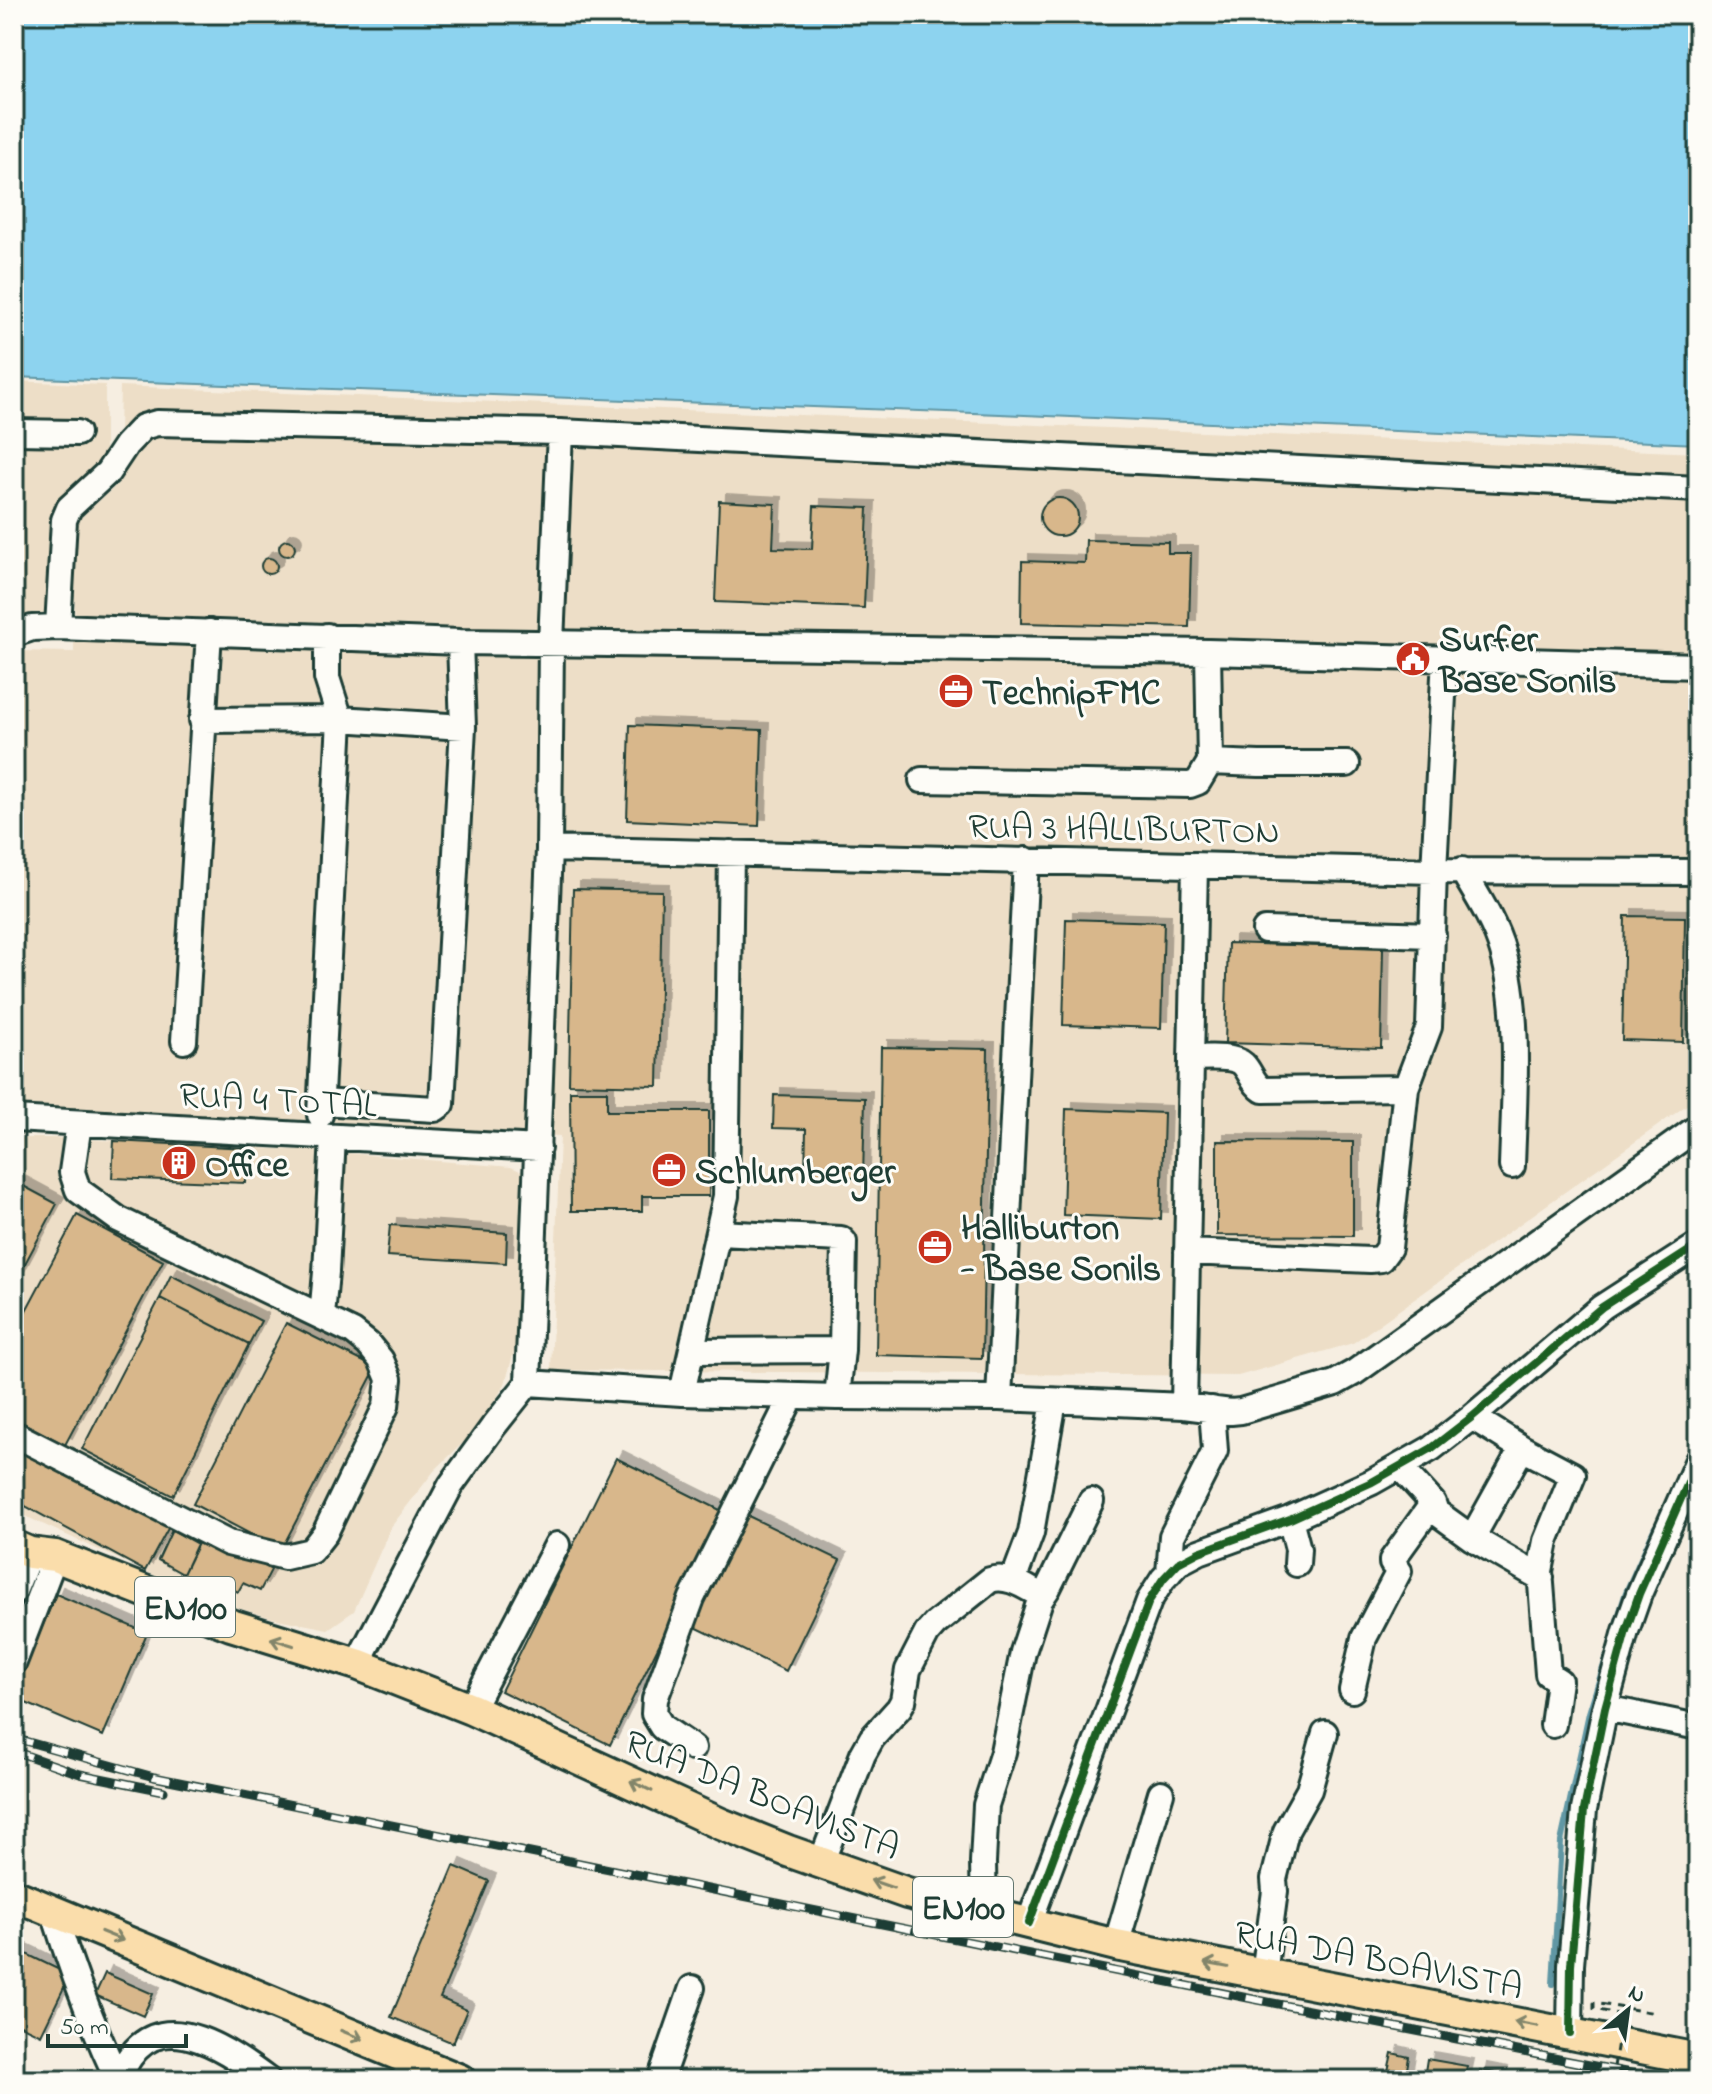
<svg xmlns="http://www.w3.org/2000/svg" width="1712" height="2094" viewBox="0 0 1712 2094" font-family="'Indie Flower',sans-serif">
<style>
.built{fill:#eddec7}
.water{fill:#8dd3ef;stroke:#6197a4;stroke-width:2}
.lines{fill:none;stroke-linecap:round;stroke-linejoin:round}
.stream{stroke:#6197a4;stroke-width:6}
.building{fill:#d8b78b;stroke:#1f3d34;stroke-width:2;filter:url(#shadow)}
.minor-casing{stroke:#1f3d34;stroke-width:30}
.major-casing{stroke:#1f3d34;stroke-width:36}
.path{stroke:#1f3d34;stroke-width:3;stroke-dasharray:8 6;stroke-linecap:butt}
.minor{stroke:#fdfcf7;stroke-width:24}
.major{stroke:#faddab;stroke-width:30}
.rail-casing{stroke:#1f3d34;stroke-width:9}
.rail{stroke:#fdfcf7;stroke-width:6;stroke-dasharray:18;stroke-linecap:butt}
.path-bridge{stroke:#1f3d34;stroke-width:3;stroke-dasharray:8 6;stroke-linecap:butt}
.cycleway-casing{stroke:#fdfcf7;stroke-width:13}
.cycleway{stroke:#1b5e20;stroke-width:8}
.oneway{stroke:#82856a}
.labels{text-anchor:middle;stroke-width:6;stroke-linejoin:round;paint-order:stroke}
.shield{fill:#fdfcf7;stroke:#62766e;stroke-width:2}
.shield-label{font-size:34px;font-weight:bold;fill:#1f3d34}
.poi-label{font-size:36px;font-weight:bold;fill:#1f3d34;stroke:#fdfcf7;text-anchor:start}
.street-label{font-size:36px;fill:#1f3d34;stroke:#fdfcf7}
</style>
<defs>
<filter id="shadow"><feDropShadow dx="7" dy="-7" stdDeviation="0" flood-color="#0004"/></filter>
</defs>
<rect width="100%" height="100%" fill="#f6eee1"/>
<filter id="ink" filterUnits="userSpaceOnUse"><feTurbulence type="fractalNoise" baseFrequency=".0125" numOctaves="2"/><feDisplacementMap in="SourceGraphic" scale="16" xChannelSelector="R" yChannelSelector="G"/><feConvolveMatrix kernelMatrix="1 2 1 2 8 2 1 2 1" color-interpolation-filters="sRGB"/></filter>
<g filter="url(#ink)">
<path class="built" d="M 14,381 L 105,385 L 105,463 L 59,501 L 55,621 L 14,625 Z
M 120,386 L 1698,453 L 1698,1097 L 1353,1343 L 1238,1376 L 551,1370 L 560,1136 L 14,1107 L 14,651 L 74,652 L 76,522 L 118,484 Z
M 14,1138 L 60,1138 L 333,1152 L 511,1167 L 527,1174 L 520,1330 L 505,1384 L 478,1428 L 434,1471 L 391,1527 L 354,1611 L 328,1629 L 272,1618 L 204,1598 L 14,1511 Z"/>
<path class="water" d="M 14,14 L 1698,14 L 1698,444 L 1000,414 L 14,377 Z"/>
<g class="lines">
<path class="stream" d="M 1687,1459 L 1698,1434
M 1616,1624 L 1626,1592 L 1655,1527
M 1553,1984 L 1561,1842 L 1589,1713 L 1612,1639"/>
</g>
<path class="building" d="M1040 517a19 19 0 1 1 38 0a19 19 0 1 1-38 0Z
M 719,501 L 775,504 L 773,548 L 812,549 L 814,506 L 868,508 L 864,608 L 715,602 Z
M 1086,540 L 1168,542 L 1168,553 L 1191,553 L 1189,627 L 1021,623 L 1022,561 L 1085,563 Z
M279 548a8 8 0 1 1 16 0a8 8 0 1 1-16 0Z
M261 566a8 8 0 1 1 16 0a8 8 0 1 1-16 0Z
M 630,725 L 762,730 L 759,826 L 627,820 Z
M 573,889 L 662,891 L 658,1086 L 569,1084 Z
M 1625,916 L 1685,917 L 1683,1042 L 1622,1040 Z
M 1066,919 L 1164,922 L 1161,1028 L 1063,1025 Z
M 1228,943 L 1383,948 L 1381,1048 L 1225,1043 Z
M 881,1047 L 988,1049 L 982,1358 L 876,1355 Z
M 570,1091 L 607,1091 L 607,1111 L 709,1111 L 709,1196 L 642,1196 L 642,1211 L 571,1211 Z
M 774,1095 L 865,1098 L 863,1178 L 805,1176 L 806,1129 L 773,1128 Z
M 1066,1109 L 1164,1113 L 1161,1219 L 1063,1215 Z
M 114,1141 L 247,1148 L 246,1183 L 112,1178 Z
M 1217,1141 L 1353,1142 L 1353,1236 L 1217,1235 Z
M 14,1181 L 57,1204 L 14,1284 Z
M 77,1215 L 163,1261 L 65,1445 L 14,1418 L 14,1333 Z
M 390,1225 L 507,1233 L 506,1263 L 387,1256 Z
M 171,1275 L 261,1321 L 249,1344 L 160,1298 Z
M 160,1298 L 249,1344 L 173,1496 L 82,1449 Z
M 286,1323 L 376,1368 L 281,1550 L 193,1504 Z
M 23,1446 L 171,1523 L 145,1571 L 14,1500 L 14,1464 Z
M 616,1458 L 724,1512 L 610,1745 L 501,1691 Z
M 742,1513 L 840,1560 L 786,1671 L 689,1624 Z
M 172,1530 L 197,1544 L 183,1574 L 158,1560 Z
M 204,1531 L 271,1570 L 260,1591 L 243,1583 L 238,1592 L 221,1583 L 217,1592 L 183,1574 Z
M 56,1594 L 147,1633 L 103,1736 L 14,1698 L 14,1694 Z
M 454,1866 L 489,1881 L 440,1998 L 467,2010 L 453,2043 L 391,2017 Z
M 14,1948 L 70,1975 L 41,2035 L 14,2022 Z
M 105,1973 L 153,1994 L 143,2016 L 95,1995 Z
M 1392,2053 L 1409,2057 L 1406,2075 L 1388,2071 Z
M 1427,2059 L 1467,2066 L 1464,2080 L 1435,2080 L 1424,2078 Z
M 1480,2070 L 1501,2074 L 1499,2080 L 1478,2080 Z"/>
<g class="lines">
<defs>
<path id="minor" d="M 14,432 L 77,433
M 560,432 L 551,643 L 549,849 L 528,1383 L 682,1393 L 837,1397 L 999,1398 L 1184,1406 L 1231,1412 L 1241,1411 L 1335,1383 L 1355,1372 L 1698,1127
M 58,627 L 64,520 L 69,508 L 108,472 L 126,445 L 143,427 L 157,423 L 560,432 L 1698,489
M 14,634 L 32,628 L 58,627 L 460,642 L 1208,652 L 1698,666
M 1208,652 L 1210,762
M 202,720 L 340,719 L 463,727
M 922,780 L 1190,785 L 1198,782 L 1210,762 L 1259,764 L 1347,764
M 549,849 L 1434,871 L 1698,872
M 1462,870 C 1478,897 1495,923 1503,952 C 1521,1015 1514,1100 1512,1166
M 1265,930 L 1433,935
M 184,1041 L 209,632
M 1191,1058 C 1203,1058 1234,1055 1243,1064 C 1251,1072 1252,1083 1263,1090 L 1406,1088
M 321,1102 L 435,1109 L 442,1104 L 463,727 L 460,642
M 320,1115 L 340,719 L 327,678 L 327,636
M 14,1119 L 538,1148
M 719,1233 L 841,1239 L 844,1242 L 842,1350 L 837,1397
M 1187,1252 L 1370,1260 L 1381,1259 L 1389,1248 L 1406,1088 L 1429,1027 L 1434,871 L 1445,657
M 322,1316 L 326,1272 L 333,1137
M 692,1351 L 842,1350
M 682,1393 L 726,1196 L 731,853
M 999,1398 L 1026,860
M 1184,1406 L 1195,865
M 1472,1417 L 1522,1448 L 1573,1475 L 1546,1541 L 1540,1571 L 1548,1674 L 1559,1681 L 1553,1725
M 14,1434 L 228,1543 L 285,1557 L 311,1551 L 325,1533 L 386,1406 L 389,1379 L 381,1360 L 368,1344 L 353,1332 L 118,1219 L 78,1190 L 72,1172 L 79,1123
M 1400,1467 L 1433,1503 L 1436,1512 L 1472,1538 L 1541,1578
M 1290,1519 L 1298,1549 L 1297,1564
M 1472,1538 L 1522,1448
M 1169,1573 L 1172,1536 L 1215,1451 L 1212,1409
M 1013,1581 L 1031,1533 L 1054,1401
M 14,1591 L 30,1553
M 1040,1600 L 1048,1588 L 1091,1501
M 14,1662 L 55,1556
M 357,1664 L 451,1485 L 493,1427 L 528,1383
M 1352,1690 L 1364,1638 L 1399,1571 L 1392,1563 L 1392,1560 L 1433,1503
M 1605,1708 L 1698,1727
M 471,1709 L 557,1545
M 693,1748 L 662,1727 L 654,1714 L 655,1699 L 692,1598 L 792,1396
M 821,1863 L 863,1754 L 872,1738 L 899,1708 L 903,1701 L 908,1670 L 927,1633 L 935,1624 L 990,1580 C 1006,1574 1024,1586 1038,1594 L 1040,1600 L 1023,1652 L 1003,1752 L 986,1805 L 983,1862 L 984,1913
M 54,1913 C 72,1971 92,2025 118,2080
M 1029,1923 L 1149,1601 L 1163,1579 L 1178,1563 L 1199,1552 L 1290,1519 L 1372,1482 L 1432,1448 L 1472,1417 L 1602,1307 L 1698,1245
M 1116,1945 L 1161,1793
M 1264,1974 L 1275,1891 L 1274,1879 L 1286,1831 L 1309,1790 L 1325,1733
M 1570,2033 L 1571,1965 L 1584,1810 L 1605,1708 L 1626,1631 L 1639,1594 L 1698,1460
M 119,2080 C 122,2073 125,2064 130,2057 C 166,2005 233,2054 268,2080
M 402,2080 L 404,2078
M 660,2080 L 692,1988"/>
<path id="major" d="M 14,1546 L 30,1553 L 55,1556 L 231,1625 L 357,1664 L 471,1709 L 721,1824 L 788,1851 L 907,1893 L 1116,1945 L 1698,2059
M 14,1895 L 460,2080"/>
</defs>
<use href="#minor" class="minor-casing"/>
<use href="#major" class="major-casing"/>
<path class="path" d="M 1622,2015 L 1594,2009 L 1594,2003 L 1656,2013"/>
<use href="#minor" class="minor"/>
<use href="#major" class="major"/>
<defs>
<path id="rail" d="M 14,1738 L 154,1777 L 1253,1999 L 1666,2080
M 14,1751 L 80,1774 L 164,1791"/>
</defs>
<use href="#rail" class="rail-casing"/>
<use href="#rail" class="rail"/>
<path class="path-bridge" d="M 1612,2080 L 1622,2015"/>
<defs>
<path id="cycleway" d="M 1029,1923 L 1149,1601 L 1163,1579 L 1178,1563 L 1199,1552 L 1290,1519 L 1372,1482 L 1432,1448 L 1472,1417 L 1602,1307 L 1698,1245
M 1570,2033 L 1571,1965 L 1584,1810 L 1605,1708 L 1626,1631 L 1639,1594 L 1698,1460"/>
</defs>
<use href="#cycleway" class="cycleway-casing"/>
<use href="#cycleway" class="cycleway"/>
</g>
<defs><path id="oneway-shaft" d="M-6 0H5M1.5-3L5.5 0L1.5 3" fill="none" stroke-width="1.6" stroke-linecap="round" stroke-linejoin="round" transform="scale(2)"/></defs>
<g class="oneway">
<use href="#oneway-shaft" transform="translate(282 1642) rotate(-163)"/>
<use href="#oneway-shaft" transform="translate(641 1786) rotate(-155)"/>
<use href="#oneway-shaft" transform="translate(882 1884) rotate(-161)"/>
<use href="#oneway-shaft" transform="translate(112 1936) rotate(22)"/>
<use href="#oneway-shaft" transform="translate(1216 1965) rotate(-169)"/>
<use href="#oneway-shaft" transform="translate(1526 2024) rotate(-169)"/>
<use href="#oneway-shaft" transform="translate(352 2035) rotate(22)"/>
</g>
</g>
<defs>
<symbol id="civic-disc" viewBox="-11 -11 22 22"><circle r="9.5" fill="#c8321e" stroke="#fdfcf7"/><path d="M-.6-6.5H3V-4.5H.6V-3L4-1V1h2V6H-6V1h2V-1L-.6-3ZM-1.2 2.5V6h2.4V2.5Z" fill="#fff"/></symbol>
<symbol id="office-disc" viewBox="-11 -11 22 22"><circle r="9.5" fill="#c8321e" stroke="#fdfcf7"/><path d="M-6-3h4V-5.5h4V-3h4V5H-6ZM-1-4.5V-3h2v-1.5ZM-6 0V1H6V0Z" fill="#fff"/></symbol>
<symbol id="building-disc" viewBox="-11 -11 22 22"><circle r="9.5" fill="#c8321e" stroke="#fdfcf7"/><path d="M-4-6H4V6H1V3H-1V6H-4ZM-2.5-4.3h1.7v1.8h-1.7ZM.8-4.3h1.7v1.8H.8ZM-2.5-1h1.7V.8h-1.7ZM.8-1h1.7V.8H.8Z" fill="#fff"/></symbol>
</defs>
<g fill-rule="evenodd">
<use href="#civic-disc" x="1393" y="639" width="40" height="40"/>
<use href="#office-disc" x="936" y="671" width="40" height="40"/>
<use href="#building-disc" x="159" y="1143" width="40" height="40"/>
<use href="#office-disc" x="649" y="1150" width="40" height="40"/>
<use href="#office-disc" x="915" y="1227" width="40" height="40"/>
</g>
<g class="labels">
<g class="shield">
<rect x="135" y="1577" width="100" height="60" rx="6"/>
<rect x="913" y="1877" width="100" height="60" rx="6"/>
</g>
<g class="shield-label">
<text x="185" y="1619">EN100</text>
<text x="963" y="1919">EN100</text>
</g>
<g class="poi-label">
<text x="1439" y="651">Surfer<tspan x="1439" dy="41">Base Sonils</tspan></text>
<text x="982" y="704">TechnipFMC</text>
<text x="205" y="1176">Office</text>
<text x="695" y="1183">Schlumberger</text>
<text x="961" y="1239">Halliburton<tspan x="961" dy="41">- Base Sonils</tspan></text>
</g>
<g class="street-label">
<text transform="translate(1124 827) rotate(1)" y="13">RUA 3 HALLIBURTON</text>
<text transform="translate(278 1098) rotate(3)" y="13">RUA 4 TOTAL</text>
<text transform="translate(763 1793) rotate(22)" y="13">RUA DA BOAVISTA</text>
<text transform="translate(1379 1958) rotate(11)" y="13">RUA DA BOAVISTA</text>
</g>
</g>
<rect width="1712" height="2094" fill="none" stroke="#fdfcf7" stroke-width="48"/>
<rect x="24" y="24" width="1664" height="2046" fill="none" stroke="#1f3d34" stroke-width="3" filter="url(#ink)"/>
<g transform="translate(1628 2010) rotate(29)" stroke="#fdfcf7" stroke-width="6" paint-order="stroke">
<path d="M0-6L14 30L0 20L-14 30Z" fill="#1f3d34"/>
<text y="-12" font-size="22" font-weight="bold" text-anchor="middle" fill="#1f3d34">N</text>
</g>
<path d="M48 2034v12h138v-12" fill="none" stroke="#1f3d34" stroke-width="4"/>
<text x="60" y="2034" font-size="24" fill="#1f3d34" stroke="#fdfcf7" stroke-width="6" paint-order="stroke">50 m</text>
</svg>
